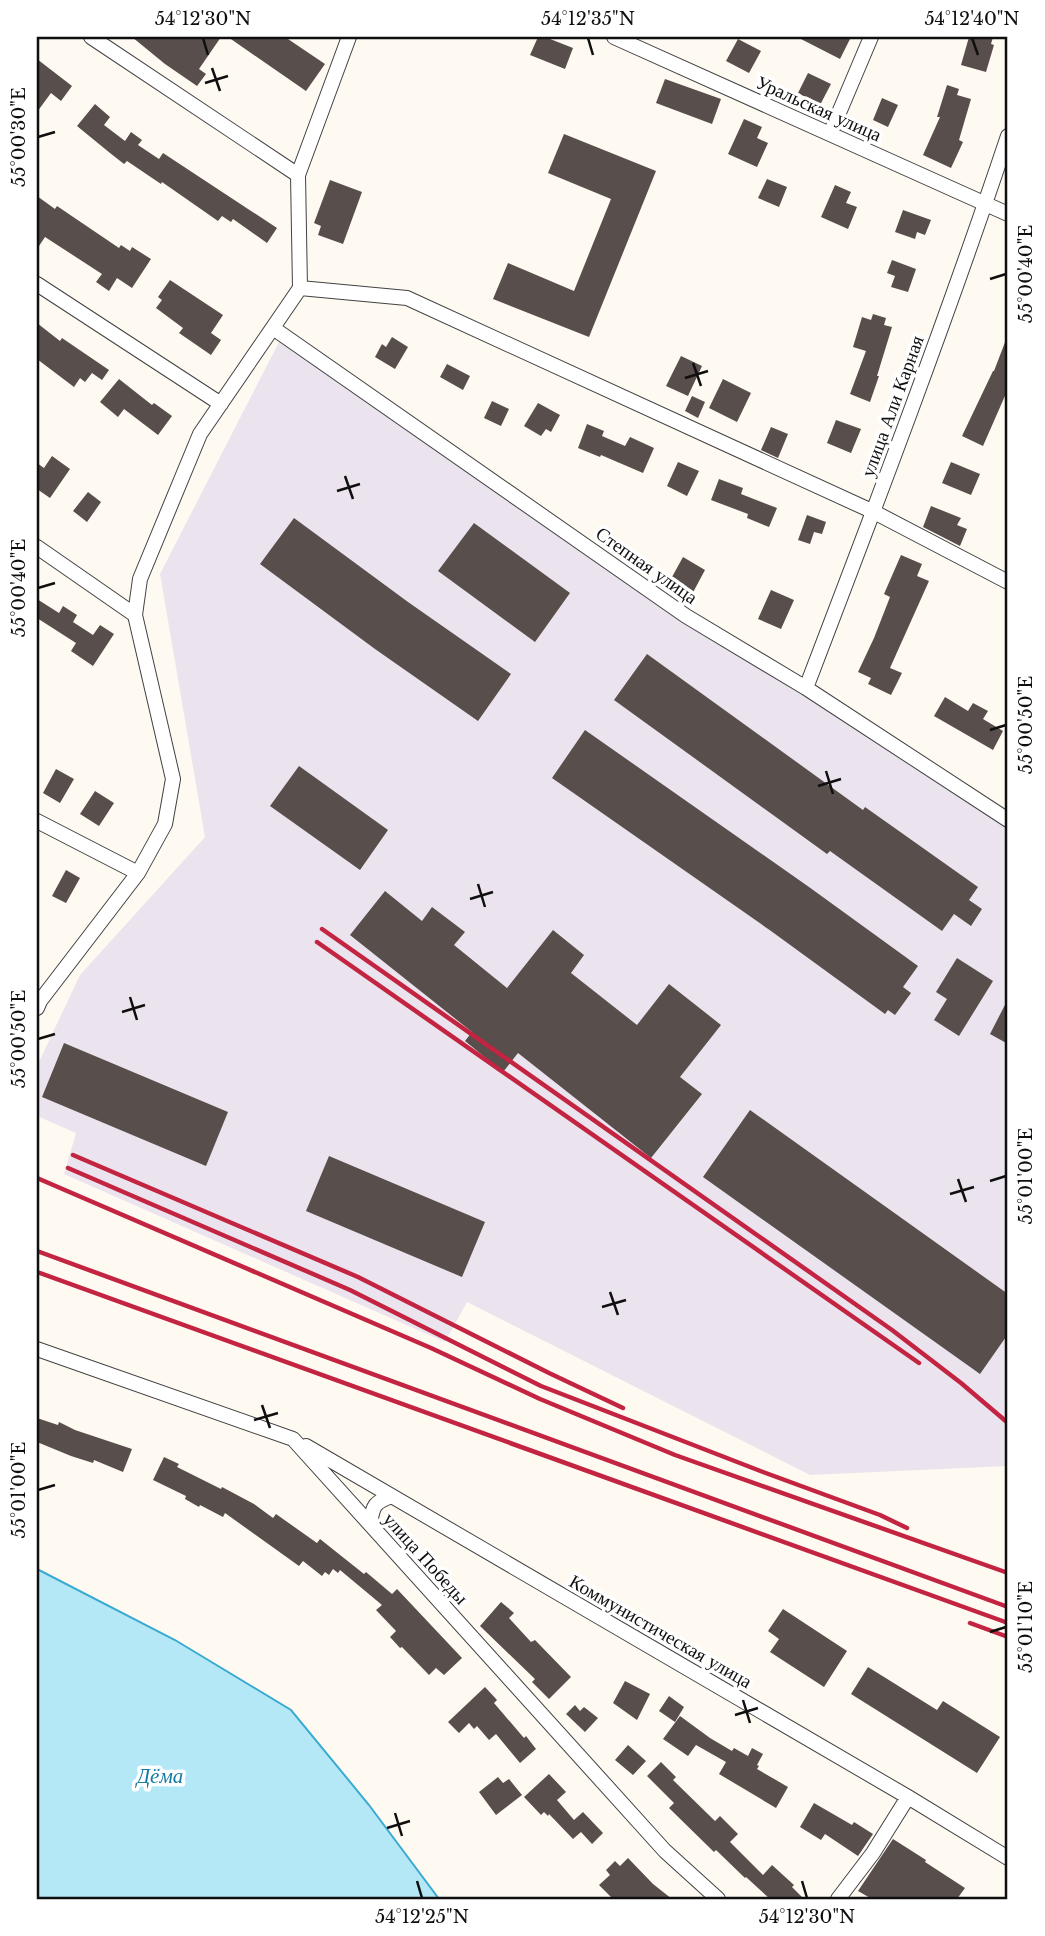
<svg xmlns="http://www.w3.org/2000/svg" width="1045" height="1936" viewBox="0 0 1045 1936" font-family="'Libre Baskerville',serif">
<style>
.industrial{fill:#ebe4ee}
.water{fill:#b5e8f7;stroke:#3baad0;stroke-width:2}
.building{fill:#584e4b}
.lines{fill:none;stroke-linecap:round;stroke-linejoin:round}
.street-casing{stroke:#424242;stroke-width:16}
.street{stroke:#fff;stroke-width:14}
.rail{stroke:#c22442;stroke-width:4.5}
.ticks{fill:none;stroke:#0f0f0f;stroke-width:2.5}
.labels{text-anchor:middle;stroke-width:7;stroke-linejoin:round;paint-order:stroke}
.street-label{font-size:19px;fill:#0f0f0f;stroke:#fff}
.water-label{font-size:21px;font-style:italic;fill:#157aa4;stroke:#fff}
.neatline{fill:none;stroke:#0f0f0f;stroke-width:2.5}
.ticks-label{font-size:18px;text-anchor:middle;fill:#0f0f0f}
</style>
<rect width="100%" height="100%" fill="#fffaf1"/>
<path class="industrial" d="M 280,340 L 1008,822 L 1008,1466 L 810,1475 L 467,1302 L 445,1342 L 64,1174 L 76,1133 L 37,1116 L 37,1066 L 80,975 L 205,837 L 160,574 Z"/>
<path class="water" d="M 37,1569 L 175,1640 L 291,1710 L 369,1805 L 439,1899 L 37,1899 Z"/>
<path class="building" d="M 132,37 L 221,37 L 199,69 L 206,74 L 197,86 L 165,64 Z
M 228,37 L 285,37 L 325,64 L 306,91 Z
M 538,37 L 545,37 L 573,48 L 565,69 L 530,55 Z
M 797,37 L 851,37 L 840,59 Z
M 969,37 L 993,37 L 991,44 L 994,45 L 986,72 L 961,65 Z
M 738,39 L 761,51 L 749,73 L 726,61 Z
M 37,59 L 72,86 L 61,101 L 51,93 L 37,112 Z
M 808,73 L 831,84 L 820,105 L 798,93 Z
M 665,79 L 721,99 L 712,124 L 656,103 Z
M 947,85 L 959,89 L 957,95 L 971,99 L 959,140 L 963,142 L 951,168 L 923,155 L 940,117 L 937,117 Z
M 882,98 L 898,105 L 888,127 L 873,120 Z
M 95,104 L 110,117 L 104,125 L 125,141 L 131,132 L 142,140 L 138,145 L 159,159 L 163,153 L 277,228 L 267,243 L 233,219 L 231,222 L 222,216 L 218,221 L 162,182 L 161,184 L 127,161 L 124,164 L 110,153 L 77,126 Z
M 744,119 L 762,127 L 757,138 L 768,143 L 757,167 L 728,154 Z
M 564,134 L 656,171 L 589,337 L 493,299 L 508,263 L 574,291 L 611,199 L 548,173 Z
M 767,179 L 787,187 L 779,207 L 758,198 Z
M 330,180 L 362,192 L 343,244 L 318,235 L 321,226 L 314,223 Z
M 835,185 L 851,192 L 846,203 L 857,207 L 848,229 L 821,217 Z
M 37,196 L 55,209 L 57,206 L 119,248 L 121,245 L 130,251 L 132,247 L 151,259 L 132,288 L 117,278 L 109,291 L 96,282 L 102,274 L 45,237 L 37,249 Z
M 903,210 L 931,220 L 925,235 L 917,232 L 915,239 L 895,232 Z
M 892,260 L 916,269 L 908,292 L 891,287 L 895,276 L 887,273 Z
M 170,280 L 223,315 L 211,333 L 221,340 L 211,355 L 179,333 L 183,328 L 156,308 L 162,300 L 158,297 Z
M 873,314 L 886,318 L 884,325 L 892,327 L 877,376 L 879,376 L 870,402 L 850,394 L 866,351 L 853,347 L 862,317 L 871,320 Z
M 37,323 L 60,341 L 62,338 L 109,370 L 102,380 L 92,373 L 85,382 L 80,378 L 74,387 L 37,359 Z
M 392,337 L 408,347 L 395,369 L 375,357 L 382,344 L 386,347 Z
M 1007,337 L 1008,337 L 1008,389 L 983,446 L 962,436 L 993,371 L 994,371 Z
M 681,356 L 702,366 L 688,396 L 666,386 Z
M 447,364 L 470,376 L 463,390 L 440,377 Z
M 119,379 L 152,405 L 154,403 L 172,416 L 158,435 L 124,409 L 118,417 L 100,402 Z
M 723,379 L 751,393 L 737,422 L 709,408 Z
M 692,396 L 705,402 L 698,418 L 685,411 Z
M 492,401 L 509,409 L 501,426 L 484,418 Z
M 538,403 L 560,415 L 551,432 L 546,429 L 541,436 L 524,426 Z
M 836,420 L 861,429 L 851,453 L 827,443 Z
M 587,424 L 604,431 L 602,436 L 625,446 L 630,437 L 654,448 L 643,473 L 601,455 L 600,457 L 578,448 Z
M 771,427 L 788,434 L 778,458 L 761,450 Z
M 52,456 L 70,469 L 50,498 L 37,489 L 37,463 L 44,468 Z
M 678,462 L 699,471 L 687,496 L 667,486 Z
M 951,462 L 980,474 L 971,495 L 942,483 Z
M 719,479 L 743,488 L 741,494 L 777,508 L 769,527 L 747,518 L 748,514 L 711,500 Z
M 88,492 L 101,502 L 87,522 L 73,511 Z
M 931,506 L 961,518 L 957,525 L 967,529 L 960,546 L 923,527 Z
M 807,515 L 826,522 L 822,534 L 814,532 L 810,544 L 798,540 Z
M 294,518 L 408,602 L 511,674 L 478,721 L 375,649 L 260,564 Z
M 474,523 L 570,593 L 535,642 L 438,571 Z
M 901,555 L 922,564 L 917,576 L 929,581 L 890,668 L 902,673 L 891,695 L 868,684 L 871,678 L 858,672 L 874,638 L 890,597 L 884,594 Z
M 683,557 L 705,570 L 690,598 L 667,586 Z
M 771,590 L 794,600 L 781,629 L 758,619 Z
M 37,599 L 59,613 L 63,606 L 77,615 L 73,622 L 93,635 L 100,625 L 114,634 L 93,666 L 71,651 L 76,643 L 37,618 Z
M 647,654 L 863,810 L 865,807 L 978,887 L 969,900 L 982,909 L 971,926 L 954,914 L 942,931 L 830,851 L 827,854 L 614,700 Z
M 945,697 L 968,711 L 973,703 L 988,711 L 983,719 L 1003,731 L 993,750 L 934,716 Z
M 585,730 L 809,887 L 918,966 L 903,987 L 911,993 L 895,1015 L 888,1010 L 885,1014 L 771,931 L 552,778 Z
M 299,766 L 388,830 L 360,870 L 270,806 Z
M 56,769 L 74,779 L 60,803 L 43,793 Z
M 95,791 L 114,803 L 99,826 L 80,814 Z
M 66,870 L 80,878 L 66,903 L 52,896 Z
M 385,891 L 422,921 L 432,907 L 465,932 L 454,945 L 507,988 L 553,930 L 584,955 L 571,973 L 637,1025 L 669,984 L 721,1025 L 680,1077 L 702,1094 L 651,1158 L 518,1053 L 503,1072 L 465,1041 L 472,1032 L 350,935 Z
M 957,958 L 993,981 L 959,1036 L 934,1020 L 947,999 L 936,992 Z
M 1008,999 L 1008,1044 L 990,1034 Z
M 64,1043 L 228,1112 L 206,1166 L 42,1097 Z
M 750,1110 L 1008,1294 L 1008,1334 L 980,1374 L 703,1177 Z
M 329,1156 L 485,1222 L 462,1277 L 306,1211 Z
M 37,1418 L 58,1425 L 59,1422 L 75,1430 L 132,1449 L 123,1472 L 94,1460 L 93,1463 L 71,1456 L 37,1442 Z
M 164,1457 L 179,1464 L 177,1467 L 221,1489 L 222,1487 L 254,1504 L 273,1518 L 276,1514 L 317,1543 L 320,1539 L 364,1574 L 366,1572 L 392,1594 L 397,1589 L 462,1658 L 444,1675 L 436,1668 L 429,1675 L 402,1647 L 400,1648 L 390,1637 L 396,1631 L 376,1610 L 382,1605 L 340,1570 L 338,1573 L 333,1569 L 329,1575 L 325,1572 L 322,1576 L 303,1561 L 299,1566 L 225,1513 L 223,1517 L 200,1505 L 199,1507 L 185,1499 L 186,1496 L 153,1480 Z
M 501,1602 L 514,1613 L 509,1618 L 531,1642 L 535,1640 L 571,1677 L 549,1699 L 532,1682 L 535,1679 L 480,1626 Z
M 783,1609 L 847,1651 L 824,1687 L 770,1652 L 779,1639 L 768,1631 Z
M 868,1667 L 937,1710 L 943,1701 L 1000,1737 L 977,1773 L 851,1694 Z
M 625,1681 L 650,1694 L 637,1720 L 613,1703 Z
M 485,1687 L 497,1700 L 494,1703 L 524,1738 L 526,1736 L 536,1749 L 520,1763 L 496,1734 L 489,1740 L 477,1726 L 474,1729 L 469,1723 L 459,1733 L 448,1722 Z
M 669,1696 L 684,1707 L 675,1722 L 659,1711 Z
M 575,1705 L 580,1711 L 584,1707 L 598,1718 L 585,1732 L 566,1714 Z
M 680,1716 L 710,1738 L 732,1751 L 734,1748 L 748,1756 L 752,1748 L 763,1754 L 757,1765 L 759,1766 L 757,1769 L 788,1787 L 776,1808 L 719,1774 L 726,1762 L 696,1745 L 688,1756 L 663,1739 Z
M 628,1745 L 646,1761 L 633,1775 L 615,1760 Z
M 661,1762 L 676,1777 L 673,1780 L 715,1821 L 720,1816 L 738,1834 L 730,1842 L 763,1875 L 772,1865 L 794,1885 L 792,1887 L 804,1899 L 770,1899 L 746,1877 L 745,1878 L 716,1850 L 714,1852 L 669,1808 L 674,1803 L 647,1776 Z
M 549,1774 L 566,1792 L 557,1800 L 574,1820 L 583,1812 L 603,1833 L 592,1844 L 581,1832 L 573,1839 L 549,1814 L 548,1816 L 544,1812 L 541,1815 L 524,1797 Z
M 498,1777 L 503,1783 L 509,1779 L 522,1795 L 496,1815 L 479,1792 Z
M 814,1803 L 852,1825 L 854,1822 L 873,1834 L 858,1856 L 825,1834 L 821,1840 L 800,1827 Z
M 893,1839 L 926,1860 L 925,1862 L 965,1888 L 957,1899 L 872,1899 L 858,1891 Z
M 628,1858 L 653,1884 L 672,1899 L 613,1899 L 599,1885 L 610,1875 L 606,1870 L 615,1861 L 620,1866 Z"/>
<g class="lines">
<defs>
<path id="street" d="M 91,37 L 298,175
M 614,37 L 1008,214
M 830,134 L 871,37
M 37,284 L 221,404
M 300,288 L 407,298 L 874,512 L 1008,582
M 273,328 L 686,616 L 806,688 L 1008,820
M 37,547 L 135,615
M 806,688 C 876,505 946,321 1008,136
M 37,821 L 138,873
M 37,1008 L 40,1001 L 138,873 L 165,824 L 173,779 L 135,615 L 140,579 L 200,434 L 300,288 L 298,175 L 349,37
M 37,1349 L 293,1439 L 665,1851 L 718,1899
M 306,1446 L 908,1797 L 1008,1858
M 370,1523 C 373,1506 374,1502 392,1496
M 838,1899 L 873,1853 L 908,1797"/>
</defs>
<use href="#street" class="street-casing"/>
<use href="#street" class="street"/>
<path class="rail" d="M 322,929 L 892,1330 L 961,1383 L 1008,1423
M 317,942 L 919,1363
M 73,1155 L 358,1277 L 549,1373 L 623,1408
M 68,1168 L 350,1290 L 541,1386 L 763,1472 L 880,1515 L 907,1528
M 37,1178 L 431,1348 L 540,1399 L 675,1455 L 1008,1573
M 37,1251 L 1008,1607
M 37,1272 L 1008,1623
M 970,1623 L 1008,1637"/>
</g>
<path class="ticks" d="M 203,38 L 208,55M 588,38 L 593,55M 972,38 L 978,55M 212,68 L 220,91M 205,83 L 228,76M 38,137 L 55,132M 990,279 L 1006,274M 693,363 L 701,386M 685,378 L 708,371M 345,476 L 353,499M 337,491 L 360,484M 38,588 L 55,583M 990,730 L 1006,725M 826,771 L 833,794M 818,786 L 841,779M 478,884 L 485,907M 470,899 L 493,892M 130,997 L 137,1020M 122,1012 L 145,1005M 38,1039 L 55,1034M 958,1179 L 966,1202M 990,1181 L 1006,1176M 950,1194 L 974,1187M 610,1292 L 618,1315M 602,1307 L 626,1300M 262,1405 L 270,1428M 254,1420 L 278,1413M 38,1490 L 55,1485M 990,1632 L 1006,1627M 743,1700 L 750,1723M 735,1715 L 758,1708M 395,1813 L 402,1836M 387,1828 L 410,1821M 417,1881 L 422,1898M 802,1881 L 807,1898"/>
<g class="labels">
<g class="street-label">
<text transform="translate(819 108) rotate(24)" y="7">Уральская улица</text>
<text transform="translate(892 406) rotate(-70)" y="7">улица Али Карная</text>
<text transform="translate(647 565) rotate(35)" y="7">Степная улица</text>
<text transform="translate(426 1558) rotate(48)" y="7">улица Победы</text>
<text transform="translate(661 1631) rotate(30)" y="7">Коммунистическая улица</text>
</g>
<g class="water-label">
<text x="160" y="1783">Дёма</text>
</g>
</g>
<rect width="1045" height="1936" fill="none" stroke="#ffffff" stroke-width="77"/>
<rect x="38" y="38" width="968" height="1860" class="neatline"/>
<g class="ticks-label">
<text x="203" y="25">54°12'30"N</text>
<text x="588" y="25">54°12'35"N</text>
<text x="972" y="25">54°12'40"N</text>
<text transform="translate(19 137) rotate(-90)" y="6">55°00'30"E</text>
<text transform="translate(1026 274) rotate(-90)" y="6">55°00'40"E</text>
<text transform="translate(19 588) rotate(-90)" y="6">55°00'40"E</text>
<text transform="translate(1026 725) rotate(-90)" y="6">55°00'50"E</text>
<text transform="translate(19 1039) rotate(-90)" y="6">55°00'50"E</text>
<text transform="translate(1026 1176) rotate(-90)" y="6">55°01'00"E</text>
<text transform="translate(19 1490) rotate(-90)" y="6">55°01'00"E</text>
<text transform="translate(1026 1627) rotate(-90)" y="6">55°01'10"E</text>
<text x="422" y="1923">54°12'25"N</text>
<text x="807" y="1923">54°12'30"N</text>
</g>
</svg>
